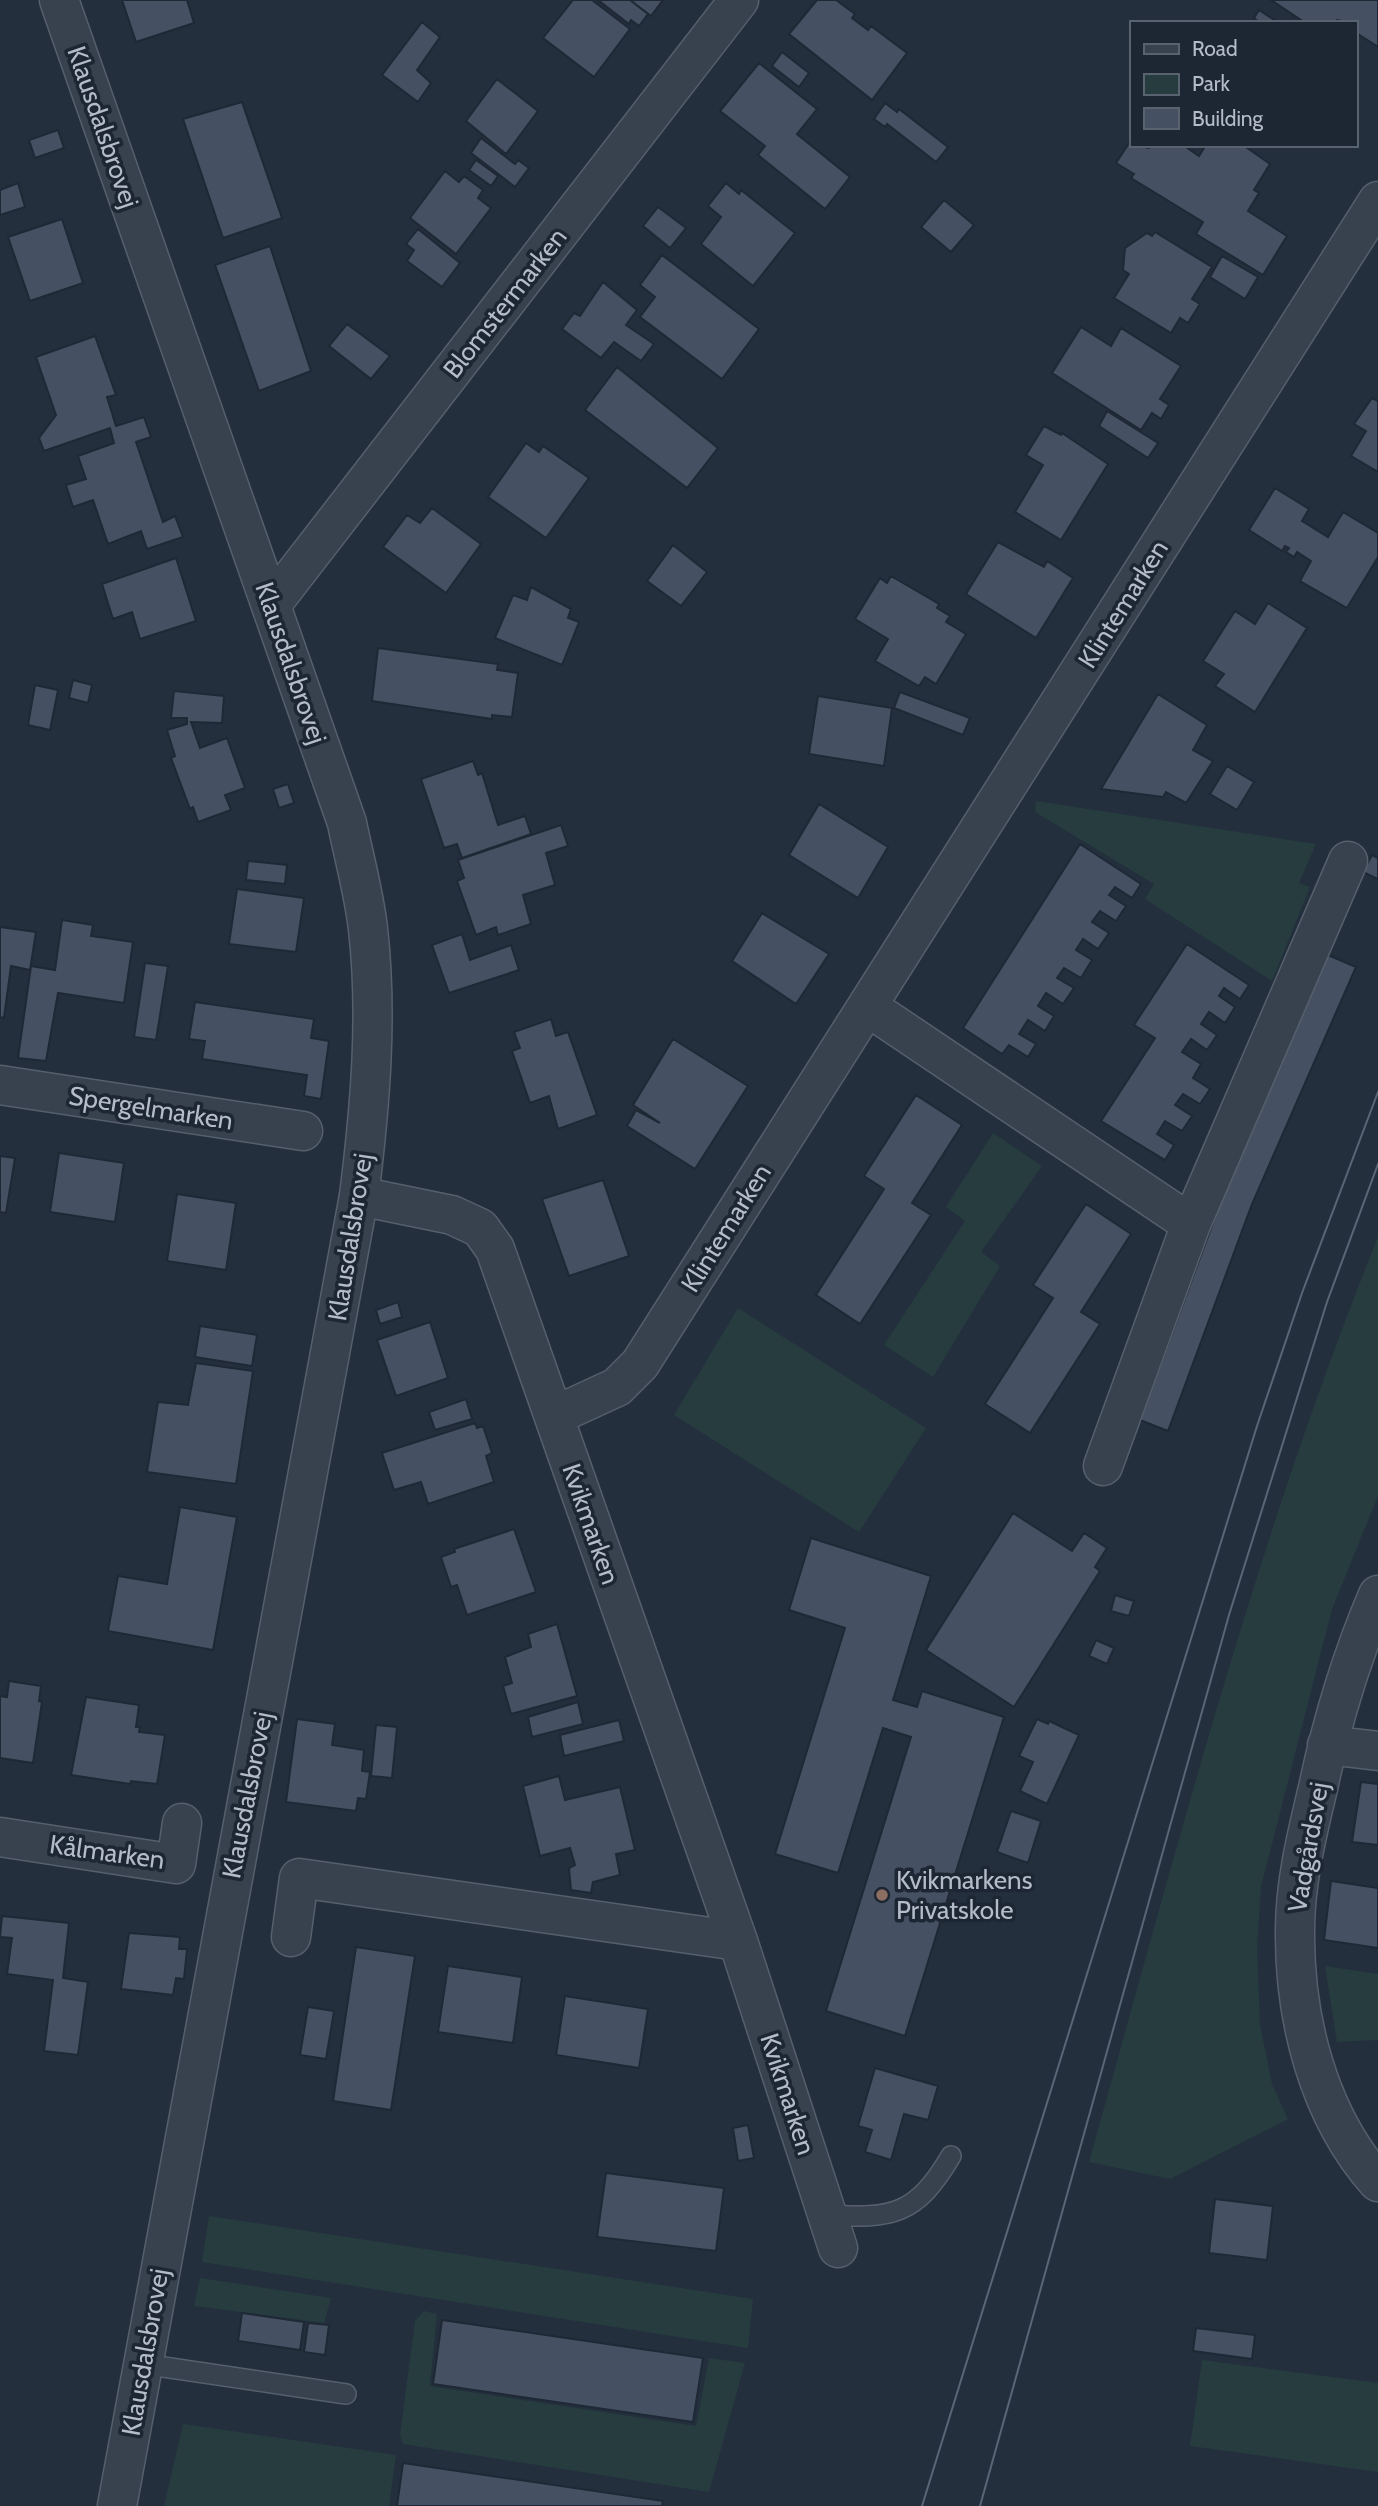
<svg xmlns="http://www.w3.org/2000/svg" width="1378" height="2506" viewBox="0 0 1378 2506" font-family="Cabin,sans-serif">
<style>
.green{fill:#263c3f}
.building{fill:#455162;stroke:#1f2835;stroke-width:2}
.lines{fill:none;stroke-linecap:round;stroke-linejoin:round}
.service-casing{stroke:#565f6c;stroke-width:22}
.minor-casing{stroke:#565f6c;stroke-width:41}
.tertiary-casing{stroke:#565f6c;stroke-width:41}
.service{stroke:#38414e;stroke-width:19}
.minor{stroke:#38414e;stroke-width:38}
.tertiary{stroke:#38414e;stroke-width:38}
.tram{stroke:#5a6575;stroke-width:2}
.education-dot{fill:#8d6e63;stroke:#1d2633;stroke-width:2.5}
.labels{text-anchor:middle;stroke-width:7;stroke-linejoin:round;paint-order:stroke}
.street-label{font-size:26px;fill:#b4bcc9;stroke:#1d2633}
.poi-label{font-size:26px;fill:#b4bcc9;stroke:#1d2633;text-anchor:start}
</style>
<rect width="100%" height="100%" fill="#242f3e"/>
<path class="green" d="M 1036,801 L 1316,844 L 1299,883 L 1310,887 L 1272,981 L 1145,899 L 1154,884 L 1035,812 Z
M 993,1133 L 1042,1166 L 981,1252 L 1000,1266 L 933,1377 L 884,1345 L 965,1221 L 946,1207 Z
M 1378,1237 L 1378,1496 L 1332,1609 L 1261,1887 L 1257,1947 L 1260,2024 L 1272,2084 L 1288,2119 L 1170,2179 L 1089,2162 C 1176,1851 1257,1536 1378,1237 Z
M 738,1308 L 926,1428 L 859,1532 L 674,1415 Z
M 1325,1966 L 1378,1974 L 1378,2040 L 1337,2042 Z
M 209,2216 L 753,2299 L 748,2348 L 202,2262 Z
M 200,2278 L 331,2298 L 324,2323 L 194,2306 Z
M 424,2311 L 437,2314 L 430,2386 L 696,2426 L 709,2358 L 745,2363 L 709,2492 L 403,2444 L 400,2435 L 415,2321 Z
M 1202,2360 L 1378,2383 L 1378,2472 L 1190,2446 Z
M 183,2424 L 396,2455 L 389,2506 L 164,2506 Z"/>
<path class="building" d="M 122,0 L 187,0 L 194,23 L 136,42 Z
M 573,0 L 592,0 L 630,29 L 594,77 L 543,38 Z
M 598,0 L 630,0 L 648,14 L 639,26 L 631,20 L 629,24 Z
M 630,0 L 663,0 L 651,16 Z
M 817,0 L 836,0 L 855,14 L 852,18 L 868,30 L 871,26 L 907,53 L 872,100 L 789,34 Z
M 1271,0 L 1378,0 L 1378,47 L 1355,32 L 1355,23 L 1337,20 L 1335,23 L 1299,23 L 1301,20 Z
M 1259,10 L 1279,23 L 1260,23 L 1254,18 Z
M 422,22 L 440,37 L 417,70 L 431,83 L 418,102 L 382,75 Z
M 782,52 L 809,73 L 799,87 L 772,66 Z
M 759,63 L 817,109 L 797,134 L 850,177 L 825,209 L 758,155 L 765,146 L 720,111 Z
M 497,79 L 538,111 L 506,154 L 466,121 Z
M 242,102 L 282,218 L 223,238 L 183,119 Z
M 885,103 L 897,112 L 899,109 L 948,147 L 936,162 L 887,124 L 885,127 L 874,119 Z
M 58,130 L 64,148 L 35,158 L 29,140 Z
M 481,138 L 515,164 L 518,160 L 529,168 L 515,187 L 471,153 Z
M 1131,140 L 1131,145 L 1149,148 L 1151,145 L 1183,145 L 1199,156 L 1206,145 L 1243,145 L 1270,164 L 1254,190 L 1259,193 L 1248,211 L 1287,236 L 1263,275 L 1196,234 L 1203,222 L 1131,178 L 1134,174 L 1116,163 Z
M 476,160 L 498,176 L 491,186 L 469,170 Z
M 445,171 L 459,182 L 464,176 L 483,190 L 478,198 L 491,208 L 456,254 L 410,218 Z
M 18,183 L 25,207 L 0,215 L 0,190 Z
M 726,183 L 739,194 L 741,190 L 795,233 L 753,286 L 701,244 L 721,217 L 708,206 Z
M 944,200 L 974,225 L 951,252 L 921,227 Z
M 658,207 L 686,228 L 670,248 L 643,226 Z
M 62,219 L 83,283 L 30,301 L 8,237 Z
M 418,229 L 460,263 L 442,287 L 407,261 L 414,250 L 406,244 Z
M 1155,232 L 1212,267 L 1192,299 L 1200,304 L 1188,323 L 1180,318 L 1171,333 L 1114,298 L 1129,274 L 1123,270 L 1125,248 L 1147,233 L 1152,236 Z
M 270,246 L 311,371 L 259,391 L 215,265 Z
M 662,255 L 759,329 L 722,379 L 640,317 L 655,297 L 640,285 Z
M 1222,256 L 1258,277 L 1245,299 L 1210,277 Z
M 603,282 L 637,310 L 626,325 L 654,344 L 641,361 L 614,342 L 601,358 L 562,329 L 574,313 L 580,316 Z
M 347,324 L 390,356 L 371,379 L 329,346 Z
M 1081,327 L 1111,346 L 1121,328 L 1181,366 L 1160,399 L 1169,405 L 1161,419 L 1152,413 L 1141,430 L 1052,373 Z
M 95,336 L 116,395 L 107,397 L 116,426 L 144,417 L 151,437 L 136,442 L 163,522 L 175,516 L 183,537 L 147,549 L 141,531 L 108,544 L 93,500 L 73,507 L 66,485 L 86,479 L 78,456 L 114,443 L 110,428 L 44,451 L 39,438 L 56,415 L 36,357 Z
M 617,367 L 718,448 L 687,488 L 585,410 Z
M 1372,398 L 1378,401 L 1378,472 L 1351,456 L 1366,431 L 1354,424 Z
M 1107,411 L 1158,443 L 1148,458 L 1099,426 Z
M 1044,426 L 1061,435 L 1062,433 L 1108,464 L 1061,540 L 1015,512 L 1043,465 L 1026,455 Z
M 526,443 L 539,452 L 543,446 L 589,478 L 546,538 L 488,497 Z
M 1275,488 L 1309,509 L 1302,521 L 1328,537 L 1343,512 L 1378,533 L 1378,557 L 1347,608 L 1300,581 L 1311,561 L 1297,552 L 1294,557 L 1286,552 L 1289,548 L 1285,546 L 1282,551 L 1249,530 Z
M 432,508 L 481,544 L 446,593 L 383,547 L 407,515 L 420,523 Z
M 998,542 L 1044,567 L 1047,561 L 1073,578 L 1036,638 L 966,594 Z
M 673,545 L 707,572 L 681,606 L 647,581 Z
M 176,558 L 196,621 L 140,639 L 132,612 L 113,619 L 102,584 Z
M 891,576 L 939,604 L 937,608 L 950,616 L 946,622 L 966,634 L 936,684 L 925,677 L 919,686 L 875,661 L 888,639 L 855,619 L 880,578 L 887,583 Z
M 531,587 L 571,609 L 568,618 L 579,622 L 562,665 L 495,638 L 513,595 L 527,600 Z
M 1268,603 L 1307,628 L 1255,712 L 1215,686 L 1224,674 L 1203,661 L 1235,611 L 1255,624 Z
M 378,648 L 498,664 L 497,670 L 518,673 L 512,717 L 492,715 L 492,719 L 372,701 Z
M 73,680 L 92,685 L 88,703 L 69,698 Z
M 35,685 L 58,690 L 50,730 L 28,725 Z
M 174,691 L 224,696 L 222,723 L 191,722 L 200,748 L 227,738 L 245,788 L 225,795 L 231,810 L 198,822 L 193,807 L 190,809 L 171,758 L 175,756 L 167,730 L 187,724 L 187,718 L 171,718 Z
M 900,692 L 970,718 L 963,735 L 894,708 Z
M 1158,694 L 1207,725 L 1193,750 L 1213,761 L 1186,803 L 1166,792 L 1163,797 L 1101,789 Z
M 818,696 L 892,708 L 884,766 L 809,754 Z
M 473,761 L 478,775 L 482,773 L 498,825 L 525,816 L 531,834 L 462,858 L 457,844 L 444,848 L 421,779 Z
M 1227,766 L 1254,782 L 1237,810 L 1210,794 Z
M 288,784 L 294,803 L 279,808 L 273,789 Z
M 819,804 L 888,847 L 858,898 L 789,855 Z
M 561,825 L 568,846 L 546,853 L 555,885 L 523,895 L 531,924 L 498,935 L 496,927 L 476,935 L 457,881 L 464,878 L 458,860 Z
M 1080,844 L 1141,884 L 1132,898 L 1115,887 L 1109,895 L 1126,906 L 1116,921 L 1100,911 L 1092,922 L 1109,933 L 1098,949 L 1083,939 L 1076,950 L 1092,960 L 1081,978 L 1064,968 L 1057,978 L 1074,988 L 1063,1004 L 1046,993 L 1038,1006 L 1054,1016 L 1045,1031 L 1028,1020 L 1019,1034 L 1036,1044 L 1028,1057 L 1009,1045 L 1002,1054 L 963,1028 Z
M 1372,855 L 1378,858 L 1378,879 L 1363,872 Z
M 248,861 L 287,865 L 285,884 L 246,880 Z
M 237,889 L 304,898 L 296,952 L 229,944 Z
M 762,913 L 829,954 L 796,1004 L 732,961 Z
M 62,920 L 93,925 L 91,936 L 133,942 L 124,1003 L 58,993 L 46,1061 L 18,1058 L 31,966 L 55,970 Z
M 0,927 L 36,932 L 30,970 L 11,966 L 4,1018 L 0,1017 Z
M 462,934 L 470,960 L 511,945 L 519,970 L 449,993 L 432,945 Z
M 1187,944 L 1249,985 L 1240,999 L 1224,988 L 1219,996 L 1235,1007 L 1225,1023 L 1209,1012 L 1201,1024 L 1217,1035 L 1207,1050 L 1191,1039 L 1182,1052 L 1201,1064 L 1193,1078 L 1210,1089 L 1200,1104 L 1183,1094 L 1175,1105 L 1192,1116 L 1182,1131 L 1165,1121 L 1157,1134 L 1174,1145 L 1165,1160 L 1101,1121 L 1155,1038 L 1134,1025 Z
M 1328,955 L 1356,967 L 1252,1204 L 1168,1431 L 1140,1420 L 1224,1193 Z
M 145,963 L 168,966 L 156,1040 L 134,1037 Z
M 195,1002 L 314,1019 L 311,1038 L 329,1041 L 321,1099 L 304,1096 L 307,1075 L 202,1059 L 205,1041 L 189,1039 Z
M 551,1019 L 556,1036 L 568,1032 L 597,1115 L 558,1129 L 549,1096 L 530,1103 L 512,1051 L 520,1048 L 514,1032 Z
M 673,1039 L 748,1086 L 695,1169 L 627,1126 L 636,1110 L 660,1123 L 633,1105 Z
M 916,1095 L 962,1125 L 912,1203 L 931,1215 L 860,1324 L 816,1295 L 884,1189 L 864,1176 Z
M 59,1153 L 124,1163 L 115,1222 L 50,1212 Z
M 0,1156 L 15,1158 L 6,1213 L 0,1212 Z
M 603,1180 L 629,1256 L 569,1276 L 542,1199 Z
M 177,1194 L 236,1203 L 226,1270 L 167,1261 Z
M 1086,1204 L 1131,1234 L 1081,1312 L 1100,1324 L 1030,1433 L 985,1404 L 1053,1298 L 1033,1285 Z
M 398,1302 L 402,1317 L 380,1324 L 376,1310 Z
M 430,1322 L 448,1378 L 396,1396 L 377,1340 Z
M 200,1326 L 257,1335 L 252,1366 L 195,1357 Z
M 196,1363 L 253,1371 L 236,1484 L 147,1472 L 158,1402 L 188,1405 Z
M 466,1399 L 472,1419 L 435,1430 L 429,1412 Z
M 475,1423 L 477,1428 L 483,1426 L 492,1453 L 486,1456 L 494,1482 L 428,1504 L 421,1482 L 394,1490 L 382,1453 Z
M 180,1507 L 237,1517 L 213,1650 L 108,1631 L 118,1576 L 167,1584 Z
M 1013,1513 L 1072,1551 L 1084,1533 L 1107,1548 L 1095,1567 L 1100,1571 L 1014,1707 L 926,1650 Z
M 514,1529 L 536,1592 L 467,1615 L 457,1585 L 451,1587 L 441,1557 L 455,1552 L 454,1549 Z
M 811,1538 L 931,1576 L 893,1700 L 917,1707 L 922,1691 L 1004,1717 L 905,2036 L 826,2011 L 911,1737 L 883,1728 L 838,1873 L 775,1854 L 845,1628 L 789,1610 Z
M 1115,1595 L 1134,1601 L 1129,1616 L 1111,1611 Z
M 557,1624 L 577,1696 L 511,1714 L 503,1686 L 512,1683 L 505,1657 L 531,1647 L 528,1634 Z
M 1096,1640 L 1114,1648 L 1107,1664 L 1089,1656 Z
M 9,1681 L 41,1686 L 39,1701 L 42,1702 L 33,1763 L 0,1758 L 0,1696 L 7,1697 Z
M 86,1697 L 139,1705 L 136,1727 L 140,1727 L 139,1732 L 165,1735 L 157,1784 L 131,1781 L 130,1784 L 71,1775 Z
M 578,1702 L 583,1724 L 532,1737 L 528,1717 Z
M 297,1719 L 335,1724 L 332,1745 L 364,1750 L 362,1771 L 370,1772 L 366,1799 L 358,1798 L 356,1811 L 286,1802 Z
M 1037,1719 L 1048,1724 L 1049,1721 L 1079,1735 L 1047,1804 L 1020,1791 L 1033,1762 L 1019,1756 Z
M 619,1720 L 624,1741 L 564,1756 L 560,1735 Z
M 376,1725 L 397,1727 L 392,1778 L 371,1776 Z
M 559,1776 L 565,1800 L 620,1787 L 635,1850 L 616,1854 L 620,1875 L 593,1882 L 591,1893 L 571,1890 L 569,1868 L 575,1865 L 570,1848 L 540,1856 L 523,1786 Z
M 1361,1782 L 1378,1784 L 1378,1845 L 1352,1842 Z
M 1011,1811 L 1041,1821 L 1028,1863 L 997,1852 Z
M 1331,1881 L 1378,1888 L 1378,1948 L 1324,1940 Z
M 2,1916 L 69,1923 L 63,1978 L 88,1982 L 78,2055 L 44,2051 L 53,1980 L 7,1974 L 12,1938 L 0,1937 Z
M 129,1933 L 180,1937 L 179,1949 L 187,1949 L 184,1979 L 176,1978 L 173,1995 L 121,1989 Z
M 356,1947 L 415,1956 L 391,2110 L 333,2101 Z
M 448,1966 L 522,1977 L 513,2043 L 438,2032 Z
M 565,1996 L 648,2009 L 639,2068 L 556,2055 Z
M 308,2007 L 334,2011 L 326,2059 L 300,2055 Z
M 875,2068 L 938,2086 L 928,2120 L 904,2114 L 891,2160 L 865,2152 L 872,2130 L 858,2126 Z
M 748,2125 L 754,2158 L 738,2161 L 733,2128 Z
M 606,2173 L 724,2188 L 716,2251 L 597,2237 Z
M 1215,2199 L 1273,2206 L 1267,2260 L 1209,2253 Z
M 242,2313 L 304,2322 L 300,2350 L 238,2341 Z
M 442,2320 L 703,2358 L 693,2422 L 433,2384 Z
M 308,2323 L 329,2325 L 325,2355 L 304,2352 Z
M 1196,2328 L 1255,2335 L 1252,2359 L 1193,2351 Z
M 403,2463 L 663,2501 L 662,2506 L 397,2506 Z"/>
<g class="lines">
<defs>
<path id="service" d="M 827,2215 C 893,2219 916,2215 951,2156
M 143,2364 L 346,2394"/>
<path id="minor" d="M 271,605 L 739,0
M 868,1007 L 1191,1224
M 0,1085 L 303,1131
M 359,1196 L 452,1215 L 480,1228 L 495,1249 L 738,1941 L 838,2248
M 554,1416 L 617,1387 L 640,1364 L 1378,201
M 1103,1466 L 1191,1224 L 1348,861
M 1378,1595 C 1351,1658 1332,1721 1318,1788 C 1307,1834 1295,1882 1295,1930 C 1294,2018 1318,2115 1378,2182
M 1327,1745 L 1378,1751
M 0,1837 L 176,1864 L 182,1823
M 291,1937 L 299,1878 L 738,1941"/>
<path id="tertiary" d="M 59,0 L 347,823 C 354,858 364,893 368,929 C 378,1017 370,1108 359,1196 L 117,2506"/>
</defs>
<use href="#service" class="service-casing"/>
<use href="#minor" class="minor-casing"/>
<use href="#tertiary" class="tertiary-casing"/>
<use href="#service" class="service"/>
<use href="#minor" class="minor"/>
<use href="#tertiary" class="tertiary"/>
<path class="tram" d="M 922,2506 L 1257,1426 L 1302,1293 L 1378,1092
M 980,2506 L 1229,1615 L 1327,1302 L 1378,1164"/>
</g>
<circle class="education-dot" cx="882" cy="1895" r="7"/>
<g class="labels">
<g class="street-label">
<text transform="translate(103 127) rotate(71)" y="9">Klausdalsbrovej</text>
<text transform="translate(505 303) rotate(-52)" y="9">Blomstermarken</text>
<text transform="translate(1123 604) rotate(-58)" y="9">Klintemarken</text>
<text transform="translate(291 663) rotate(71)" y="9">Klausdalsbrovej</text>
<text transform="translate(151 1108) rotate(9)" y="9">Spergelmarken</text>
<text transform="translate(726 1228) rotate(-58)" y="9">Klintemarken</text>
<text transform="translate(350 1237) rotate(-81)" y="9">Klausdalsbrovej</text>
<text transform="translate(591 1524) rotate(71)" y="9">Kvikmarken</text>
<text transform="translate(247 1795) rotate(-79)" y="9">Klausdalsbrovej</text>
<text transform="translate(1308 1847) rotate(-80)" y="9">Vadgårdsvej</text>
<text transform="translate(107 1852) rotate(8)" y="9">Kålmarken</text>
<text transform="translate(788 2094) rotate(72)" y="9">Kvikmarken</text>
<text transform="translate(145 2352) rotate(-80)" y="9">Klausdalsbrovej</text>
</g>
<g class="poi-label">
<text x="896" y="1889">Kvikmarkens<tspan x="896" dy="30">Privatskole</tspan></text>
</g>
</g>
<rect x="1130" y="21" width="228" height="126" fill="#1d2633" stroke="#59626f" stroke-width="2"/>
<rect x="1144" y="44" width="35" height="10" fill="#38414e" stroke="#59626f" stroke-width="2"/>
<text x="1192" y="56" font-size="21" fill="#b4bcc9">Road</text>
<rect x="1144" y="74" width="35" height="21" fill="#263c3f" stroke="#59626f" stroke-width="2"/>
<text x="1192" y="91" font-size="21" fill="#b4bcc9">Park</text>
<rect x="1144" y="108" width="35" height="21" fill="#455162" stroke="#59626f" stroke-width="2"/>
<text x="1192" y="126" font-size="21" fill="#b4bcc9">Building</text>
</svg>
